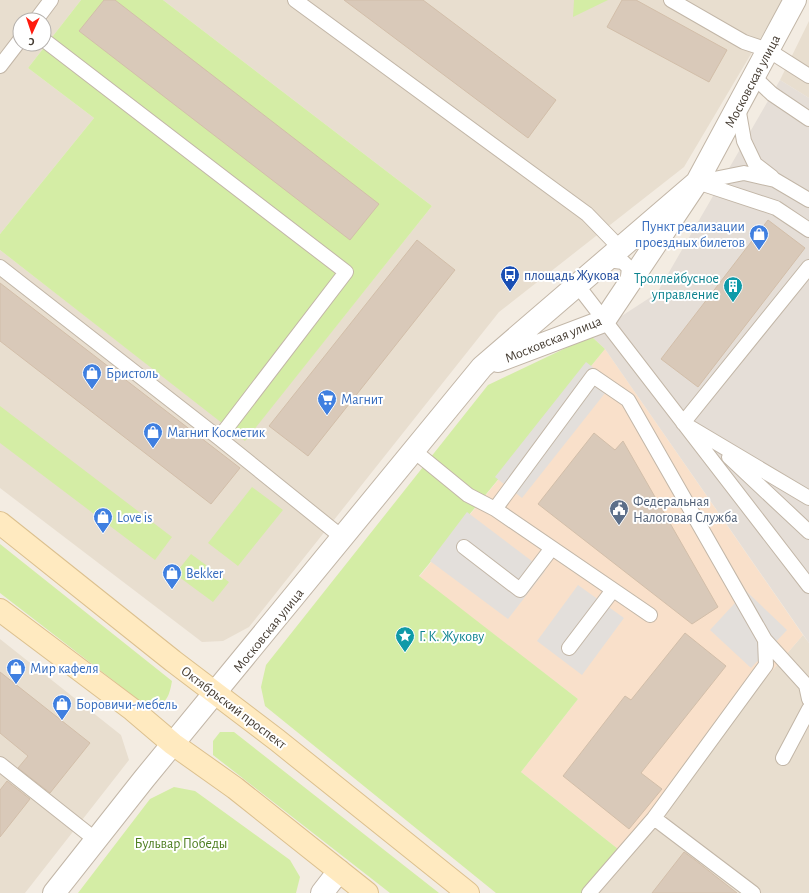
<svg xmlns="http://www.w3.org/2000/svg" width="809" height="893" viewBox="0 0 809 893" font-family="'Alegreya Sans',sans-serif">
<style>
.residential{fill:#e8decf;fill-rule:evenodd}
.commercial{fill:#f9e0ca}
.industrial{fill:#e5ded7}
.green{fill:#d4eda5}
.parking{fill:#e3dfdb}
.building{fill:#d9c9b9;stroke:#d2bea9}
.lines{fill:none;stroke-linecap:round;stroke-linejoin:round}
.service-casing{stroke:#c2b6a7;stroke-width:16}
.minor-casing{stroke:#c2b6a7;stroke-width:24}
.tertiary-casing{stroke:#c2b6a7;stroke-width:24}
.secondary-casing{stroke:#dcc08e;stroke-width:24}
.service{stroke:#fff;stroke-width:14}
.minor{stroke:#fff;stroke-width:22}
.tertiary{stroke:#fff;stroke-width:22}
.secondary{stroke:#ffeac0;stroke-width:22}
.labels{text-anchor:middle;stroke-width:4;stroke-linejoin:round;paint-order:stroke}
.street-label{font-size:14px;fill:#453c32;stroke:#fff}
.shop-label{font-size:14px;fill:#366cbe;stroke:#fff;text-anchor:start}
.transit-label{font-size:14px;fill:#164399;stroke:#fff;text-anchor:start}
.culture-label{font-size:14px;fill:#0d838f;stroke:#fff;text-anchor:end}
.service-label{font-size:14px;fill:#4e5e75;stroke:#fff;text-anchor:start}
.park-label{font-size:14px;fill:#4c7d1f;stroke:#fff}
</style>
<rect width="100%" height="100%" fill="#f3ece2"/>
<path class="residential" d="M 0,0 L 81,0 L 28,68 L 94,118 L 0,234 ZM 20,20 L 44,20 L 44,44 L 20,44 Z
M 163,0 L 783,0 L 684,167 L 499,312 L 249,627 L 223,641 L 202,642 L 0,488 L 0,250 L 245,440 L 432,206 Z
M 809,21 L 809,98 L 780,80 Z
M 803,635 L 809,643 L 809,893 L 585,893 L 618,849 Z
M 0,639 L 121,735 L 129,760 L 25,893 L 0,893 Z"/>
<path class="commercial" d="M 605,349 L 803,635 L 618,849 L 521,772 L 578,699 L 419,577 Z"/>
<path class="industrial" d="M 780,80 L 809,98 L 809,643 L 605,349 L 591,336 L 657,293 Z"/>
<path class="green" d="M 81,0 L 163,0 L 432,206 L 245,441 L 0,250 L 0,234 L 94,118 L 28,68 Z
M 574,0 L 608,0 L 573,17 Z
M 591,336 L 605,349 L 419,576 L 578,699 L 521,772 L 618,849 L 585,893 L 496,893 L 265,706 L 261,687 L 266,665 L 488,385 Z
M 0,406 L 172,537 L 155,560 L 0,443 Z
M 252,487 L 283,510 L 238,566 L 208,543 Z
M 0,544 L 172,681 C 169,698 166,705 149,708 L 0,593 Z
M 191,554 L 229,582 L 213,602 L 175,574 Z
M 220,732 L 234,732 L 439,893 L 390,893 L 213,755 L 213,741 Z
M 174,787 L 195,791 L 290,860 L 300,877 L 296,893 L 78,893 L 150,799 Z"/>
<path class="parking" d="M 586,362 L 613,383 L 522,498 L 495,477 Z
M 467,512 L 545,571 L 508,619 L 430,561 Z
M 578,585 L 624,618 L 582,675 L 537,641 Z
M 746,591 L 787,630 L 751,668 L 710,630 Z"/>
<path class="building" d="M 104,0 L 115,0 L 379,204 L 350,240 L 79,31 Z
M 344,0 L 423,0 L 556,100 L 528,138 Z
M 622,0 L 636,0 L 727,50 L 709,82 L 607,27 Z
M 768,220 L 805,248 L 698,387 L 661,359 Z
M 417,240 L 455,270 L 308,456 L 269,426 Z
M 0,283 L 240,468 L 211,504 L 0,341 Z
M 594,433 L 615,450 L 623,441 L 718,607 L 692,624 L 538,504 Z
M 685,633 L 726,666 L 641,773 L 662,789 L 629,829 L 563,776 L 625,696 L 631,700 Z
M 0,672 L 90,743 L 50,793 L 18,768 L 28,756 L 0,733 Z
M 7,781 L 30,799 L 0,837 L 0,790 Z
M 684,852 L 695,860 L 737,893 L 652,893 Z"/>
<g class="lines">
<defs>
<path id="service" d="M 295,0 L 587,214 L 621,249
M 671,0 L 744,42 L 768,50 L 809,76
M 36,20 L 51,0
M 44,40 L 346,272 L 219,438
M 0,66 L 20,40
M 754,77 L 772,94 L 809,119
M 738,107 L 744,141 L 755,164 L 772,177
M 697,182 L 776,208 L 809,230
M 699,182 L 744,173 L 775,180 L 809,200
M 607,260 L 623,262 L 629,268 L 627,284
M 0,267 L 219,438 L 343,538
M 809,267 L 683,423 L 809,498
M 578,286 L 809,586
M 413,450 L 468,495 L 495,509 L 650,615
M 729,457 L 809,532
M 495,509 L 593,376 L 628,400 L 765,640 L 766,665 L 654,818 L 589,893
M 464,547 L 520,590 L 552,548
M 765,640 L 806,685 L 809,699
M 569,648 L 613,590
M 783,758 L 809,709
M 0,764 L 96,840
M 654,818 L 753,893"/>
<path id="minor" d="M 322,893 L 339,871"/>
<path id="tertiary" d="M 498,361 L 604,321 L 697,182 L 795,0
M 54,893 L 144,779 L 482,367 L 697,182"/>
<path id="secondary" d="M 0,523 L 173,661 L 277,740 L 468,893
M 0,610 L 133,710 L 173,744 L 235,788 L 367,893"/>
</defs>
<use href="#service" class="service-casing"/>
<use href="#minor" class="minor-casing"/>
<use href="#tertiary" class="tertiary-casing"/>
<use href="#secondary" class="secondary-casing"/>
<use href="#service" class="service"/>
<use href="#minor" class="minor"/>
<use href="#tertiary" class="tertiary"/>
<use href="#secondary" class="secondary"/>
</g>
<defs>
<symbol id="shop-pin" viewBox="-11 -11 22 30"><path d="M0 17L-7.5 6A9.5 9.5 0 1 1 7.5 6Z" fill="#3f7fe0" stroke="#fff"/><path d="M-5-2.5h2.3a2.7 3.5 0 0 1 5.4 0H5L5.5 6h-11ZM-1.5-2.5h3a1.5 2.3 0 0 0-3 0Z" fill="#fff"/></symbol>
<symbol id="bus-pin" viewBox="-11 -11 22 30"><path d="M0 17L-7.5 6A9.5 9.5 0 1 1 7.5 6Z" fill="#1a4fb4" stroke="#fff"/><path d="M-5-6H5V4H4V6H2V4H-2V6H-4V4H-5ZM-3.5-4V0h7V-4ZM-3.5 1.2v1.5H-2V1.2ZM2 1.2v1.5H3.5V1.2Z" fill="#fff"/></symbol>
<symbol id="building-pin" viewBox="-11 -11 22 30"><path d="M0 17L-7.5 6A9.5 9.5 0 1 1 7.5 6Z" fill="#0f9aa8" stroke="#fff"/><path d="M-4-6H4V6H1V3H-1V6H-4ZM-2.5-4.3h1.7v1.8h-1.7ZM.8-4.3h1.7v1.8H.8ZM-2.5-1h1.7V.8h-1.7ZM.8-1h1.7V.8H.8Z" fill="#fff"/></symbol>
<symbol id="supermarket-pin" viewBox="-11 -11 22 30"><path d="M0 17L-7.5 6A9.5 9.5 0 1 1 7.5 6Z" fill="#3f7fe0" stroke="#fff"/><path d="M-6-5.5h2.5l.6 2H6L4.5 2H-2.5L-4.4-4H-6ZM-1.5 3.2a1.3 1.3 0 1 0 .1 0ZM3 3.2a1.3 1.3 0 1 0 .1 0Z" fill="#fff"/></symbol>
<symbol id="civic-pin" viewBox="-11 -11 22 30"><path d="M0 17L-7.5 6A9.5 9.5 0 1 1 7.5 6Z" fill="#5c6f8a" stroke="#fff"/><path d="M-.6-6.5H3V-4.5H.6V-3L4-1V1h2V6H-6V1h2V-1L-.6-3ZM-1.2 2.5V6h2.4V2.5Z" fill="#fff"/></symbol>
<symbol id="sight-pin" viewBox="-11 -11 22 30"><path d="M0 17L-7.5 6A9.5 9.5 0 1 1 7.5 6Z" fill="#0f9aa8" stroke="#fff"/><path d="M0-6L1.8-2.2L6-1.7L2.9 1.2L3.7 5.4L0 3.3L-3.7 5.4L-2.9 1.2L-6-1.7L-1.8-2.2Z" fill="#fff"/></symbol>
</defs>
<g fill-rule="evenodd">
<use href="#shop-pin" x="748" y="223" width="22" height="30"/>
<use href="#bus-pin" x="499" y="264" width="22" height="30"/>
<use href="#building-pin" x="722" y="275" width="22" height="30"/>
<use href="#shop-pin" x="81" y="362" width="22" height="30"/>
<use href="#supermarket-pin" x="316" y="388" width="22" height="30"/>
<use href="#shop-pin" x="142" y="421" width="22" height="30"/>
<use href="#civic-pin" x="608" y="498" width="22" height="30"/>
<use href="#shop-pin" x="92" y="506" width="22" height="30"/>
<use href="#shop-pin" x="161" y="562" width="22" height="30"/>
<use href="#sight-pin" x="394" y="625" width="22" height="30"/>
<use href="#shop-pin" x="5" y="657" width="22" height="30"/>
<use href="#shop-pin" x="51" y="693" width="22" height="30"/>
</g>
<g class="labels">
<g class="street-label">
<text transform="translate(752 81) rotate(-62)" y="5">Московская улица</text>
<text transform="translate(553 339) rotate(-22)" y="5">Московская улица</text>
<text transform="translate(268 630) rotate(-51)" y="5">Московская улица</text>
<text transform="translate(234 707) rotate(37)" y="5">Октябрьский проспект</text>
</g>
<g class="shop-label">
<text x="745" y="231" text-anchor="end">Пункт реализации<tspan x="745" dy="16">проездных билетов</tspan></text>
<text x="106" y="378">Бристоль</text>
<text x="341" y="404">Магнит</text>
<text x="167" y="437">Магнит Косметик</text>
<text x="117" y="522">Love is</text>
<text x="186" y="578">Bekker</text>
<text x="30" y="673">Мир кафеля</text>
<text x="76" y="709">Боровичи-мебель</text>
</g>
<g class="transit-label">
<text x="524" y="280">площадь Жукова</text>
</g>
<g class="culture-label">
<text x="719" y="283">Троллейбусное<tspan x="719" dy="16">управление</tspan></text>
<text x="419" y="641" text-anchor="start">Г. К. Жукову</text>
</g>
<g class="service-label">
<text x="633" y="506">Федеральная<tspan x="633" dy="16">Налоговая Служба</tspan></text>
</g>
<g class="park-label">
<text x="181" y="848">Бульвар Победы</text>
</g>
</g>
<g transform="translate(32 32) rotate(183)"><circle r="19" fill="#ffffff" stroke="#b5b1ad"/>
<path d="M0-3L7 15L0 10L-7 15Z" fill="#ff1a0d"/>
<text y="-6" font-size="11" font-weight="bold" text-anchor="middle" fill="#453c32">С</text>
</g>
</svg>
